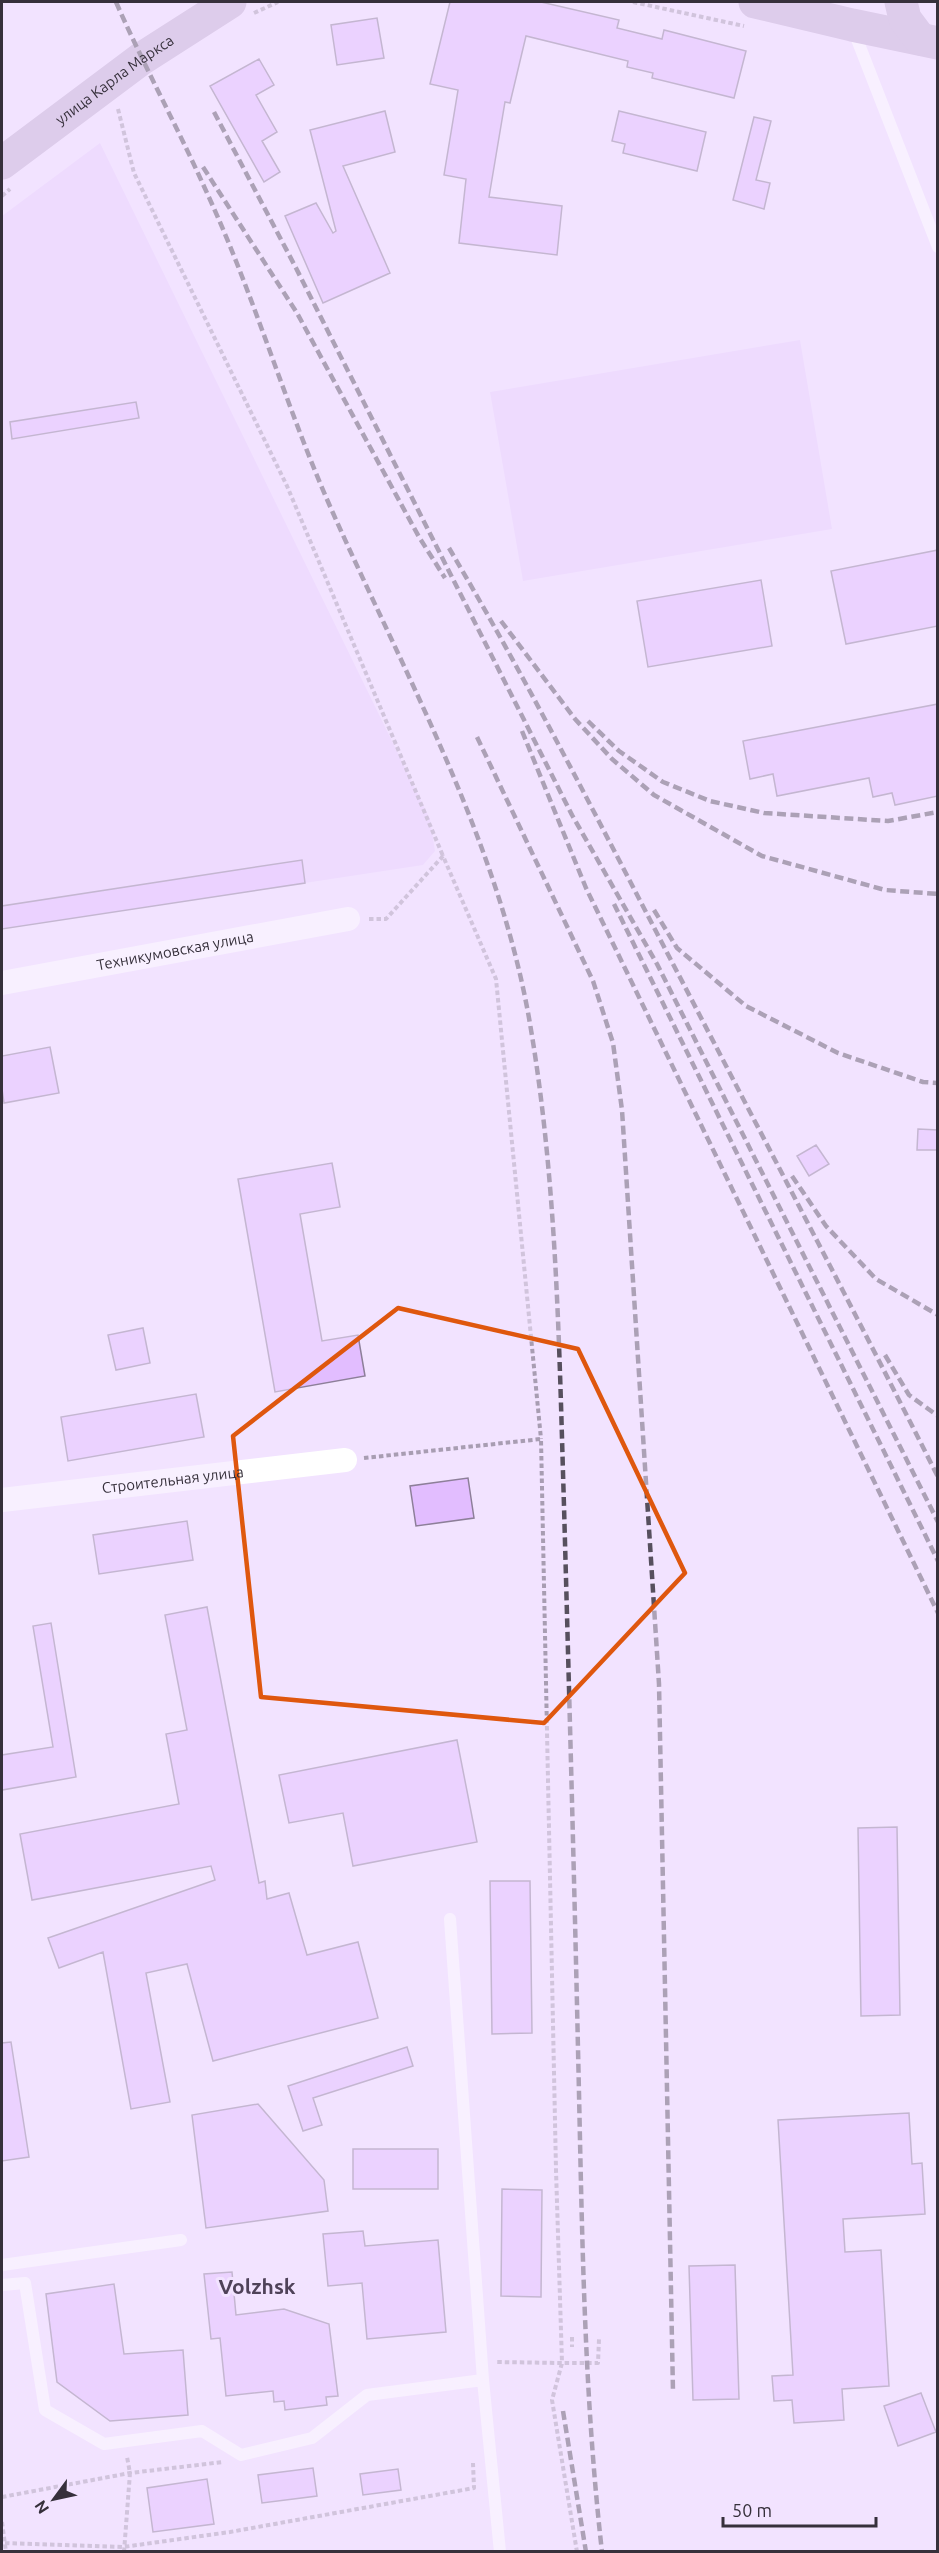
<svg xmlns="http://www.w3.org/2000/svg" width="939" height="2553" viewBox="0 0 939 2553" font-family="Ubuntu,sans-serif">
<style>
.green{fill:#e9d1fd}
.building{fill:#e2bdff;stroke:#8d7f99;stroke-width:1.5}
.lines{fill:none;stroke-linecap:round;stroke-linejoin:round}
.path{stroke:#a89db2;stroke-width:4;stroke-dasharray:4.5 3;stroke-linecap:butt}
.service{stroke:#fff;stroke-width:12}
.minor{stroke:#fff;stroke-width:24}
.primary{stroke:#c3afd2;stroke-width:33}
.rail{stroke:#57505e;stroke-width:4.5;stroke-dasharray:9 4.5;stroke-linecap:butt}
.marked{fill:none;stroke:#df570e;stroke-width:4.5;stroke-linejoin:round}
.labels{text-anchor:middle;stroke-width:6;stroke-linejoin:round;paint-order:stroke}
.street-label{font-size:15px;fill:#36303b;stroke:#f2e3ff}
.district-label{font-size:21px;font-weight:bold;fill:#4f4259;stroke:#f2e3ff}
</style>
<rect width="100%" height="100%" fill="#f2e3ff"/>
<path class="green" d="M 100,143 L 430,819 L 435,851 L 423,865 L 2,929 L 2,216 Z
M 800,340 L 832,529 L 523,581 L 490,392 Z"/>
<path class="building" d="M 450,2 L 541,2 L 619,20 L 617,28 L 662,39 L 664,30 L 746,51 L 734,98 L 652,78 L 653,73 L 627,67 L 628,61 L 526,36 L 510,103 L 505,102 L 489,197 L 562,206 L 557,255 L 459,243 L 466,179 L 444,175 L 458,90 L 430,84 Z
M 377,18 L 384,58 L 337,65 L 331,25 Z
M 259,59 L 274,85 L 256,95 L 277,132 L 262,141 L 280,172 L 264,182 L 210,86 Z
M 385,111 L 395,152 L 343,166 L 390,273 L 323,303 L 285,216 L 316,203 L 333,233 L 336,231 L 310,130 Z
M 619,111 L 706,132 L 697,171 L 623,153 L 625,144 L 612,141 Z
M 754,117 L 771,121 L 756,180 L 770,183 L 764,209 L 733,200 Z
M 136,402 L 139,418 L 12,439 L 10,422 Z
M 938,550 L 938,626 L 846,644 L 831,571 Z
M 761,580 L 772,646 L 648,667 L 637,601 Z
M 938,704 L 938,796 L 895,805 L 892,793 L 873,797 L 869,778 L 777,796 L 773,774 L 750,779 L 743,741 Z
M 302,860 L 305,883 L 2,929 L 2,906 Z
M 50,1047 L 59,1093 L 4,1103 L 2,1089 L 2,1056 Z
M 918,1129 L 938,1130 L 938,1150 L 917,1150 Z
M 816,1145 L 829,1164 L 809,1176 L 797,1156 Z
M 332,1163 L 340,1207 L 300,1214 L 322,1341 L 358,1335 L 365,1376 L 275,1392 L 238,1179 Z
M 143,1328 L 150,1363 L 116,1370 L 108,1335 Z
M 196,1394 L 204,1437 L 68,1461 L 61,1417 Z
M 468,1478 L 474,1518 L 416,1526 L 410,1486 Z
M 187,1521 L 193,1560 L 99,1574 L 93,1535 Z
M 207,1607 L 259,1883 L 265,1881 L 267,1899 L 289,1893 L 307,1955 L 358,1942 L 378,2018 L 213,2061 L 187,1964 L 146,1973 L 170,2102 L 131,2109 L 103,1952 L 59,1968 L 48,1938 L 215,1880 L 211,1866 L 32,1900 L 20,1834 L 179,1804 L 166,1734 L 187,1730 L 165,1615 Z
M 51,1623 L 76,1777 L 2,1790 L 2,1755 L 53,1747 L 33,1626 Z
M 457,1740 L 477,1842 L 353,1866 L 343,1813 L 289,1823 L 279,1775 Z
M 897,1827 L 900,2015 L 861,2016 L 858,1828 Z
M 490,1881 L 530,1881 L 532,2033 L 492,2034 Z
M 11,2042 L 29,2157 L 2,2161 L 2,2043 Z
M 407,2047 L 413,2066 L 313,2098 L 322,2125 L 303,2131 L 288,2086 Z
M 258,2104 L 324,2180 L 328,2211 L 206,2228 L 192,2115 Z
M 909,2113 L 912,2164 L 922,2163 L 925,2214 L 843,2219 L 845,2252 L 881,2250 L 889,2386 L 842,2389 L 844,2420 L 794,2423 L 792,2400 L 774,2401 L 772,2376 L 793,2375 L 778,2120 Z
M 353,2149 L 438,2149 L 438,2189 L 353,2189 Z
M 502,2189 L 542,2190 L 541,2297 L 501,2296 Z
M 363,2231 L 365,2246 L 438,2240 L 446,2332 L 367,2339 L 362,2283 L 328,2286 L 323,2234 Z
M 735,2265 L 739,2399 L 693,2400 L 689,2266 Z
M 232,2272 L 236,2315 L 284,2309 L 329,2324 L 338,2396 L 326,2397 L 327,2405 L 285,2410 L 284,2401 L 274,2402 L 273,2391 L 226,2396 L 220,2338 L 211,2339 L 204,2274 Z
M 114,2284 L 124,2354 L 183,2350 L 188,2415 L 110,2421 L 57,2382 L 46,2294 Z
M 921,2393 L 936,2432 L 898,2446 L 884,2406 Z
M 313,2468 L 317,2496 L 262,2503 L 258,2475 Z
M 398,2469 L 401,2490 L 363,2495 L 360,2474 Z
M 207,2479 L 214,2524 L 153,2532 L 147,2488 Z"/>
<g class="lines">
<path class="path" d="M 633,2 L 744,26
M 254,13 L 278,2
M 118,109 L 134,173 L 287,486 L 443,856
M 2,196 L 10,189
M 369,919 L 386,919 L 443,856 L 496,979 L 541,1439
M 364,1458 L 541,1439 L 556,2170 L 562,2363 L 496,2362
M 572,2337 L 572,2347
M 2,2497 L 130,2473 L 223,2462
M 2,2522 L 6,2552
M 5,2543 L 123,2547 L 230,2532 L 474,2488 L 473,2463
M 124,2552 L 130,2473 L 127,2457
M 577,2552 L 552,2400 L 562,2363 L 598,2363 L 599,2339"/>
<path class="service" d="M 853,29 L 938,247
M 450,1919 L 483,2380
M 2,2265 L 181,2240
M 2,2285 L 25,2283 L 45,2410 L 104,2444 L 202,2431 L 241,2455 L 312,2438 L 367,2395 L 483,2380 L 500,2552"/>
<g class="minor">
<path id="s1" d="M 2,983 L 348,919"/>
<path id="s2" d="M 2,1500 L 345,1460"/>
</g>
<g class="primary">
<path d="M 755,2 L 852,25 L 938,43"/>
<path d="M 901,2 L 905,19 L 920,39"/>
<path id="s3" d="M 2,163 L 141,59 L 230,2"/>
</g>
<path class="rail" d="M 116,2 C 144,66 178,128 207,193 C 255,297 286,408 333,513 C 406,677 497,839 529,1018 C 557,1178 559,1344 564,1506 C 569,1687 574,1868 578,2049 C 582,2217 583,2385 602,2552
M 214,112 L 296,268 L 572,815 L 657,964 L 938,1522
M 203,167 L 297,313 L 419,537 L 445,578
M 449,548 C 533,690 607,838 684,985 C 769,1149 855,1312 938,1477
M 501,621 L 575,719 L 612,759 L 654,795 L 762,856 L 885,890 L 938,894
M 588,721 L 619,751 L 663,782 L 710,801 L 764,813 L 888,821 L 938,812
M 522,731 L 586,888 L 938,1613
M 477,737 L 593,981 L 613,1043 L 622,1110 L 659,1684 L 673,2392
M 614,904 L 938,1561
M 654,910 L 677,948 L 746,1006 L 838,1053 L 923,1082 L 938,1083
M 792,1176 L 826,1226 L 876,1279 L 938,1315
M 885,1355 L 909,1395 L 938,1416
M 563,2411 L 586,2552"/>
</g>
<path d="M0 0H939V2553H0ZM 398,1308 L 578,1349 L 685,1573 L 544,1723 L 261,1697 L 233,1436 Z" fill="#f2e3ff" fill-opacity=".55" fill-rule="evenodd"/>
<path class="marked" d="M 398,1308 L 578,1349 L 685,1573 L 544,1723 L 261,1697 L 233,1436 Z"/>
<g class="labels">
<g class="street-label">
<text dy="5" stroke="none"><textPath href="#s3" startOffset="140">улица Карла Маркса</textPath></text>
<text dy="5" stroke="none"><textPath href="#s1" startOffset="176">Техникумовская улица</textPath></text>
<text dy="5" stroke="none"><textPath href="#s2" startOffset="172">Строительная улица</textPath></text>
</g>
<g class="district-label">
<text x="257" y="2294">Volzhsk</text>
</g>
</g>
<rect width="939" height="2553" fill="none" stroke="#36303b" stroke-width="6"/>
<g transform="translate(54 2499) rotate(237)" stroke="#f2e3ff" stroke-width="4.5" paint-order="stroke">
<path d="M0-4.5L10 22L0 15L-10 22Z" fill="#36303b"/>
<text y="-9" font-size="16" font-weight="bold" text-anchor="middle" fill="#36303b">N</text>
</g>
<path d="M723 2517v9h153v-9" fill="none" stroke="#36303b" stroke-width="3"/>
<text x="732" y="2517" font-size="18" fill="#36303b" stroke="#f2e3ff" stroke-width="4.5" paint-order="stroke">50 m</text>
</svg>
